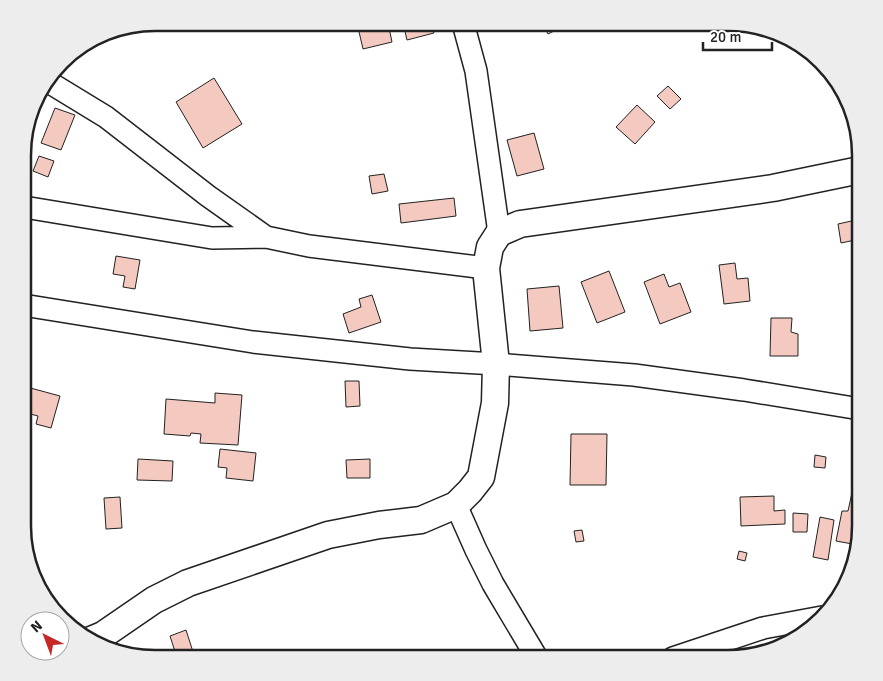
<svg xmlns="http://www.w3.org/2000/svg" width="883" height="681" viewBox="0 0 883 681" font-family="Signika,sans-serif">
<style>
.building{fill:#f3c9c0;stroke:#222}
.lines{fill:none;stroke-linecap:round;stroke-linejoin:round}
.minor-casing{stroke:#222;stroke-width:24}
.tertiary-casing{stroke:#222;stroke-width:29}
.minor{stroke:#fff;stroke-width:21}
.tertiary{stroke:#fff;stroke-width:26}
.rim{fill:none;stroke:#222;stroke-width:2.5}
</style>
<rect width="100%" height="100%" fill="#fff"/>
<path class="building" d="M 357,23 L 388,23 L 392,42 L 363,49 Z
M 403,23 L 431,23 L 434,33 L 407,40 Z
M 542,23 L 562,23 L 564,26 L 548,34 Z
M 214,78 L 242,124 L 203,148 L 176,102 Z
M 668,86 L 681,99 L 670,109 L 657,96 Z
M 637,105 L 655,122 L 635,144 L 616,127 Z
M 55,108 L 75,115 L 61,150 L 41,143 Z
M 534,133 L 544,169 L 517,176 L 507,140 Z
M 39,156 L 54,161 L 48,177 L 33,171 Z
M 384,174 L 388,191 L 372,194 L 369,176 Z
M 454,198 L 456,216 L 401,223 L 399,204 Z
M 856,220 L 860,239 L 841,243 L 838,224 Z
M 116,256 L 140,260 L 135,289 L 123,287 L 125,276 L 113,274 Z
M 735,263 L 737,279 L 748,278 L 750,301 L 724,304 L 719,265 Z
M 609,271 L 625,312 L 597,323 L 581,282 Z
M 664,274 L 669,287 L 680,283 L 691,312 L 660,324 L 644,282 Z
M 559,286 L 563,328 L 530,331 L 527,289 Z
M 860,290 L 860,310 L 851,299 Z
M 372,295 L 381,322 L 349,333 L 343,314 L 361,307 L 359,299 Z
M 771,318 L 792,318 L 791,332 L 798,334 L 798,356 L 770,356 Z
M 345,381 L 359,381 L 360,406 L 346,407 Z
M 23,386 L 60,396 L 51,428 L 36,424 L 38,416 L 23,412 Z
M 215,393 L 242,395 L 238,445 L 200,443 L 201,434 L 191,433 L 190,436 L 164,434 L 166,399 L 215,403 Z
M 571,434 L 607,434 L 606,485 L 570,485 Z
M 23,441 L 31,441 L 30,456 L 23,456 Z
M 220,449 L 256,453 L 253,481 L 226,478 L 227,468 L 218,467 Z
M 815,455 L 826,457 L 825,468 L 814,467 Z
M 138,459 L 173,461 L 172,481 L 137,480 Z
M 370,459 L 370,478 L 347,478 L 346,460 Z
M 853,488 L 860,489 L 860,535 L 858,545 L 836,541 L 842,511 L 848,511 Z
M 774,496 L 774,511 L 785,510 L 785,524 L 741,526 L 740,497 Z
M 120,497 L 122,528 L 106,529 L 104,498 Z
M 793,513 L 808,514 L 807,532 L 793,532 Z
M 820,517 L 834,520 L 828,560 L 813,557 Z
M 582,530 L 584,541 L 576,542 L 574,531 Z
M 739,551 L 747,553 L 745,561 L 737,559 Z
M 186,630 L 195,658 L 177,658 L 170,636 Z
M 243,650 L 247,658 L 226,658 Z"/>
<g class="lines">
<defs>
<path id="minor" d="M 463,23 L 476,71 L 499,233
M 47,81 L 106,117 L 208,196 L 266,237 L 309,246 L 486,268
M 24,207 L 212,238 L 266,237
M 23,305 L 253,342 L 410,359 L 496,364 L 634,375 L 744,390 L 860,409
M 456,505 L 476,550 L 493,584 L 537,658
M 673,658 L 763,628 L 822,617"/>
<path id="tertiary" d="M 91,640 L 103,635 L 154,600 L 188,583 L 328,535 L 379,525 L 421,520 L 456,505 L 470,491 L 481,477 L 495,403 L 496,364 L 486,268 L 490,247 L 499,233 L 520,224 L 773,188 L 860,170"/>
</defs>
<use href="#minor" class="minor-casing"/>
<use href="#tertiary" class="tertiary-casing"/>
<use href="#minor" class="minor"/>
<use href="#tertiary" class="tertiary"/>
</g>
<path d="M0 0H883V681H0ZM155 31H728A124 124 0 0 1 852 155V526A124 124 0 0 1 728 650H155A124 124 0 0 1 31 526V155A124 124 0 0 1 155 31Z" fill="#ededed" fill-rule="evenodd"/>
<path class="rim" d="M155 31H728A124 124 0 0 1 852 155V526A124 124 0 0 1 728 650H155A124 124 0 0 1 31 526V155A124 124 0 0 1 155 31Z"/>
<g transform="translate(45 636) rotate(318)"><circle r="24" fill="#ffffff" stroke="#a7a7a7"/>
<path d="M0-4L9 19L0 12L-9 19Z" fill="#c62828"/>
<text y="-8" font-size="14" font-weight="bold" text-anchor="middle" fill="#222222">N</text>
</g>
<path d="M703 42v8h69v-8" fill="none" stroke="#222222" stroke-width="2.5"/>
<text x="710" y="42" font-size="15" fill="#222222" stroke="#ffffff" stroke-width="4" paint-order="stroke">20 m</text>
</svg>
